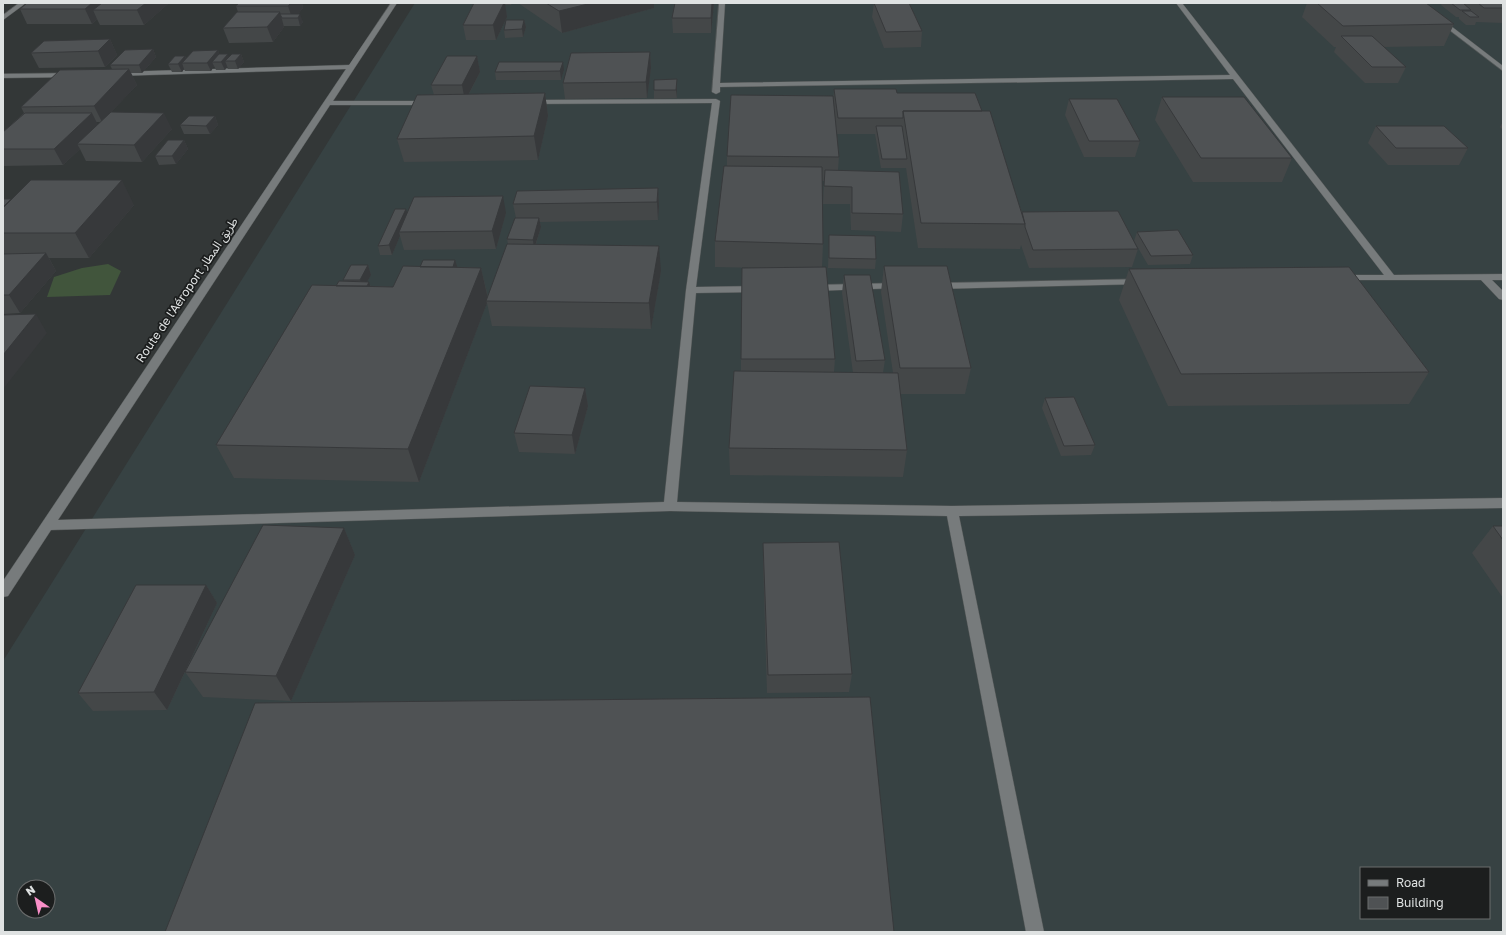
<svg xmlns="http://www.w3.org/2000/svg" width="1506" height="935" viewBox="0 0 1506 935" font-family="'Golos Text','Noto Sans Arabic',sans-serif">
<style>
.built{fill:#374243;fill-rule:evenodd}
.green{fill:#41553c}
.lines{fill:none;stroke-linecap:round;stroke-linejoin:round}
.minor-casing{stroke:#515555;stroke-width:1}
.minor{fill:#777b7c;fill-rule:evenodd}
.wall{fill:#444748;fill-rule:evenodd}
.shaded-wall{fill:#37393b}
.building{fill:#4f5254;stroke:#37393b}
.labels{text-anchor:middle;stroke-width:3.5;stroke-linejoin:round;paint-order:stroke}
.street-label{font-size:12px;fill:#dfe2e2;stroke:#1c1e1e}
</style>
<rect width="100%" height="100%" fill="#333737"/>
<path class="built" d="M 415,3 L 1503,3 L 1503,932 L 3,932 L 3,661 ZM 1361,868 L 1489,868 L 1489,918 L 1361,918 ZM 24,887 L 48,887 L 48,911 L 24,911 Z"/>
<path class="green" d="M 108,264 L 121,271 L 110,295 L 47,297 L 54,277 L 82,268 Z"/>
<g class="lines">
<defs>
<path id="minor" d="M 19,3 L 26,3 L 3,20 L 3,15 Z
M 391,3 L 397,3 L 333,101 L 430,101 L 434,103 L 430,105 L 330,105 L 58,520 L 664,502 L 686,290 L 712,103 L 527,104 L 526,102 L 530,100 L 716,99 L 720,101 L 696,287 L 758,286 L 763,289 L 758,292 L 696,293 L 677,502 L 952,506 L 1503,498 L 1503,508 L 959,516 L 1044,932 L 1026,932 L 947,516 L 670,511 L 51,530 L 8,596 L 3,597 L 3,581 L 346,69 L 116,76 L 112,74 L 116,72 L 349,65 Z
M 719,3 L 725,3 L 720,83 L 1230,75 L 1176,3 L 1182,3 L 1394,275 L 1503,274 L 1503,280 L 1492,280 L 1503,291 L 1503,300 L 1499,299 L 1481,280 L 1339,280 L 1337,278 L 1339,276 L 1342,275 L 1384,275 L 1233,79 L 720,87 L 720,92 L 716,94 L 712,92 Z
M 1414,3 L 1421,3 L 1503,66 L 1503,71 Z
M 70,73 L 73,73 L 73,77 L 3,78 L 3,74 Z
M 1142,279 L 1147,282 L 1145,284 L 936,289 L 931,286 L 936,283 Z
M 898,283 L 901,284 L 903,286 L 901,288 L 812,291 L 807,288 L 812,285 Z"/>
</defs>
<use href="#minor" class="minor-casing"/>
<use href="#minor" class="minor"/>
</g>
<path class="wall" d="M 27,3 L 169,3 L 144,25 L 100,25 L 97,19 L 92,24 L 27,24 L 20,9 Z
M 239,3 L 302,3 L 303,8 L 298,14 L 303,22 L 300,26 L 284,26 L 284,27 L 273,42 L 229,43 L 223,28 L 238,12 L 236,6 Z
M 474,3 L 512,3 L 511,5 L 505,5 L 507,17 L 496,40 L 466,40 L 463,25 Z
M 518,3 L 654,3 L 654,8 L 562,33 Z
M 675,3 L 714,3 L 711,33 L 673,33 L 672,18 Z
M 874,3 L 909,3 L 922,31 L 921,47 L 884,48 L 872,17 Z
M 1307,3 L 1426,3 L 1454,24 L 1444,46 L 1383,47 L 1406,67 L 1398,83 L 1365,83 L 1334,52 L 1336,47 L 1334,47 L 1302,17 Z
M 1442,3 L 1503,3 L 1503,23 L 1476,22 L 1475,25 L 1466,25 L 1459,19 L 1459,17 L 1456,17 L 1441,5 Z
M 524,20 L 526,27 L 523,37 L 505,38 L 504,30 Z
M 110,39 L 117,55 L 105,67 L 39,68 L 31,53 Z
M 153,49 L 156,57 L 142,73 L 131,73 L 137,85 L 111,112 L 172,129 L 142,162 L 86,161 L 80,149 L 63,165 L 3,166 L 3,132 L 24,113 L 21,107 L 112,69 L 110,65 ZM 96,122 L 101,122 L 98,125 Z
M 218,50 L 219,54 L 229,57 L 241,54 L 244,62 L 238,69 L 228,69 L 227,66 L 225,70 L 216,70 L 214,66 L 211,71 L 185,71 L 184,69 L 182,72 L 172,72 L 168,64 L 185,56 L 186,58 Z
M 650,52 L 651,68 L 647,98 L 565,99 L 563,83 Z
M 477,56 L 480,72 L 469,94 L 545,93 L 548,116 L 538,160 L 404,162 L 397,139 L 434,95 L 431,85 Z
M 564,70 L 561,80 L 496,80 L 495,72 Z
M 677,79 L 677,98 L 654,99 L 654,90 Z
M 834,89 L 897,93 L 982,111 L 1022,212 L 1138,249 L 1132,267 L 1029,268 L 1021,245 L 1020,249 L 918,248 L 906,168 L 881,168 L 875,134 L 837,134 L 839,157 L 838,170 L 903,214 L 901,232 L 851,230 L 850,204 L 823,204 L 824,181 L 822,181 L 823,244 L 822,267 L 835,359 L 834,372 L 853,373 L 842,293 L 844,275 L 885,360 L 883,373 L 893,373 L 881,292 L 884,266 L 971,368 L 965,394 L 900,394 L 907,450 L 903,477 L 730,475 L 729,448 L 741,371 L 741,359 L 761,268 L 715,267 L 715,241 L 727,166 L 727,156 L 833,102 Z
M 1162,97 L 1292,158 L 1282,182 L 1193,182 L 1155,120 Z
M 1069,99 L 1140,141 L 1135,157 L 1084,157 L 1065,115 Z
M 215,116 L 218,125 L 210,134 L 184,134 L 180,125 Z
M 1503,121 L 1503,130 L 1500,127 Z
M 1376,126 L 1468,148 L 1459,165 L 1388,165 L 1368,143 Z
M 184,140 L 188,149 L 176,164 L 159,165 L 155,156 Z
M 658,188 L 659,206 L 658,220 L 540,222 L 541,227 L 536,244 L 661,271 L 651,329 L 492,326 L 487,303 L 419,482 L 234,478 L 216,445 L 336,286 L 344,281 L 343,280 L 368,265 L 371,275 L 367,282 L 371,286 L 393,287 L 420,267 L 455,260 L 457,267 L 481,268 L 488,297 L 508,244 L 507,239 L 516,218 L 513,204 Z
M 3,199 L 134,205 L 89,258 L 49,258 L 56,271 L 20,313 L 3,314 Z
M 406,209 L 407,213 L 506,213 L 496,249 L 404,250 L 400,236 L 392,255 L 380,255 L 378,246 Z
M 1137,232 L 1193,255 L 1190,264 L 1148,265 L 1134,241 Z
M 829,235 L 876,259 L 875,269 L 828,268 Z
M 1129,269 L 1429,372 L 1409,404 L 1168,406 L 1119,300 Z
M 585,388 L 588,406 L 575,454 L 519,452 L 514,433 Z
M 1045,398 L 1095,445 L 1091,455 L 1061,456 L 1042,408 Z
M 1493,526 L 1503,526 L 1503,598 L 1472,553 Z
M 344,528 L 355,555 L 291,701 L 203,697 L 185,672 L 167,710 L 93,711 L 78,693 L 206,585 L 217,603 L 187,668 Z
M 763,543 L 852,674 L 849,692 L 767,693 L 763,562 Z"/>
<path class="shaded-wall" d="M 92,3 L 117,3 L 93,10 L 97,19 L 92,24 L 85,9 Z
M 146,3 L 169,3 L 144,25 L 137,10 Z
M 291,3 L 302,3 L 303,8 L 295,18 L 292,18 L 288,6 Z
M 504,3 L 505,3 L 507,17 L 496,40 L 493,25 Z
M 592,3 L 654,3 L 654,8 L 562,33 L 559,11 Z
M 712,3 L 714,3 L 711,33 L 711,18 Z
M 280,12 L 284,27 L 273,42 L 267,27 Z
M 300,14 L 303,22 L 300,26 L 298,18 Z
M 524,20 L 526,27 L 523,37 L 522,29 Z
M 110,39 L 117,55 L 105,67 L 98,51 Z
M 153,49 L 156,57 L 142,73 L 139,65 Z
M 218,50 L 221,58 L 212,62 L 214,66 L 211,71 L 207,63 Z
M 650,52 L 651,68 L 647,98 L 646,82 Z
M 228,54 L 230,61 L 225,61 L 227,66 L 225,70 L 221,62 Z
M 241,54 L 244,62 L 238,69 L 235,61 Z
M 185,56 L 188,63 L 182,63 L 184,69 L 182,72 L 178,64 Z
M 477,56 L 480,72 L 465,101 L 462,85 Z
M 563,62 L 564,70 L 561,80 L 560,71 Z
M 129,69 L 137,85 L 102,122 L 94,106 Z
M 677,79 L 677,98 L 676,90 Z
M 545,93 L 548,116 L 538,160 L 534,136 Z
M 92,113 L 100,129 L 77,144 L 80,149 L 63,165 L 54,149 Z
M 164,113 L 172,129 L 142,162 L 134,145 Z
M 215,116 L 218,125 L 210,134 L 206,126 Z
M 184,140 L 188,149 L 176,164 L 172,156 Z
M 122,180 L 134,205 L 89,258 L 75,233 Z
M 658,188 L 659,206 L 658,220 L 657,202 Z
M 503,196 L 506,213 L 496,249 L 492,231 Z
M 406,209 L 409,218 L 399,232 L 400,236 L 392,255 L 389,245 Z
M 539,218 L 541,227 L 534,249 L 533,240 Z
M 659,246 L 661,271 L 651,329 L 649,303 Z
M 46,253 L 56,271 L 20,313 L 9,295 Z
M 455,260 L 458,269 L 451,272 Z
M 368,265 L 371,275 L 363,289 L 360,280 Z
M 481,268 L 488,299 L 486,301 L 487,303 L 419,482 L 408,449 Z
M 369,282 L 372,291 L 362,297 Z
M 36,314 L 47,333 L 4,388 L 3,355 Z
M 585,388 L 588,406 L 575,454 L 572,435 Z
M 344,528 L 355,555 L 291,701 L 276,676 Z
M 206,585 L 217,603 L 167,710 L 154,692 Z"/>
<path class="building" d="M 27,3 L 92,3 L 85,9 L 20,9 Z
M 102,3 L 146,3 L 137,10 L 93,10 Z
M 239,3 L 291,3 L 288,6 L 236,6 Z
M 474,3 L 504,3 L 493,25 L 463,25 Z
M 546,3 L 592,3 L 559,11 Z
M 675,3 L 712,3 L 711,18 L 672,18 Z
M 874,3 L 909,3 L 922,31 L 886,32 Z
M 1317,3 L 1426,3 L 1454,24 L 1343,26 Z
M 1451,3 L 1463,3 L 1471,10 L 1460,10 Z
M 1478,3 L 1503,3 L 1503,8 L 1484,8 Z
M 1462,11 L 1471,11 L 1479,17 L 1470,17 Z
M 237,12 L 280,12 L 267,27 L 223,28 Z
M 280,14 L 300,14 L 298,18 L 282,18 Z
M 506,20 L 524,20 L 522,29 L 504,30 Z
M 1341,36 L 1372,36 L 1406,67 L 1372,67 Z
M 110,39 L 98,51 L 31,53 L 44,41 Z
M 153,49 L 139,65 L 110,65 L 125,50 Z
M 218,50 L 207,63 L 182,63 L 193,51 Z
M 650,52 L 646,82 L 563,83 L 571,53 Z
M 219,54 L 228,54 L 221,62 L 212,62 Z
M 232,54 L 241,54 L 235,61 L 225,61 Z
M 175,56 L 185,56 L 178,64 L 168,64 Z
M 447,56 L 477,56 L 462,85 L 431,85 Z
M 499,62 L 563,62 L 560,71 L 495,72 Z
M 129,69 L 94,106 L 21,107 L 60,70 Z
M 677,79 L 676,90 L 654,90 L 654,80 Z
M 834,89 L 896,89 L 897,93 L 975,93 L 982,111 L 903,111 L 903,118 L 838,118 Z
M 545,93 L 534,136 L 397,139 L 417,95 Z
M 731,95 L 833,96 L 839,157 L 727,156 Z
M 1162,97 L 1244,97 L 1292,158 L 1201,158 Z
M 1069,99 L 1117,99 L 1140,141 L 1089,141 Z
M 903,111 L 990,111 L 1025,224 L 921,223 Z
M 111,112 L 164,113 L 134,145 L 77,144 Z
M 25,113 L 92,113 L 54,149 L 3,149 L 3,132 Z
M 189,116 L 215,116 L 206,126 L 180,125 Z
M 876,126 L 902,126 L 907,159 L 882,159 Z
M 1376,126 L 1444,126 L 1468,148 L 1396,148 Z
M 168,140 L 184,140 L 172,156 L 155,156 Z
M 724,166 L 822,167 L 823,244 L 715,241 Z
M 825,170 L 899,172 L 903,214 L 852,213 L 852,187 L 824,186 Z
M 31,180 L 122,180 L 75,233 L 3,233 L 3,208 Z
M 658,188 L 657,202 L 513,204 L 517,191 Z
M 503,196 L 492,231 L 399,232 L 414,197 Z
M 3,199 L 11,199 L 3,207 Z
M 395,209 L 406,209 L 389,245 L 378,246 Z
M 1118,211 L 1138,249 L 1033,250 L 1025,227 L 1025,224 L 1022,212 Z
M 515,218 L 539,218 L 533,240 L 507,239 Z
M 1178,230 L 1193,255 L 1151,256 L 1137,232 Z
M 829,235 L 875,236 L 876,259 L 829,258 Z
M 507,244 L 659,246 L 649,303 L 486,301 Z
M 46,253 L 9,295 L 3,295 L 3,254 Z
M 423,260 L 455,260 L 453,267 L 420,267 Z
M 351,265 L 368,265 L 360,280 L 343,280 Z
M 403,266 L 481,268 L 408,449 L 216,445 L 312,285 L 393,287 Z
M 884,266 L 947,266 L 971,368 L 900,368 Z
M 826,267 L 835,359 L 741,359 L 742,268 Z
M 1349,267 L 1429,372 L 1181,374 L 1129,269 Z
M 844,275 L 870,275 L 885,360 L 856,361 Z
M 339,281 L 369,282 L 367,286 L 336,286 Z
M 36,314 L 3,355 L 3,315 Z
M 734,371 L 898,373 L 907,450 L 729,448 Z
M 530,386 L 585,388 L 572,435 L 514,433 Z
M 1074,397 L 1095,445 L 1064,446 L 1045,398 Z
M 263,525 L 344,528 L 276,676 L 185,672 Z
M 1493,526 L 1503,526 L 1503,540 Z
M 839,542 L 852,674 L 768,675 L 763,543 Z
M 136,585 L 206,585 L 154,692 L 78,693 Z
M 870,697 L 894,932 L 165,932 L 255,703 Z"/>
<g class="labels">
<g class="street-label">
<text transform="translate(187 290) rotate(-56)" y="4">Route de l'Aéroport طريق المطار</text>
</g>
</g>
<rect width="1506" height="935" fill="none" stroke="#dfe2e2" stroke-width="8"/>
<rect x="1360" y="867" width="130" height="52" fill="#1c1e1e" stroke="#6a6c6c"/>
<rect x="1368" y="880" width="20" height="6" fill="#777b7c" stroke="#6a6c6c"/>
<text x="1396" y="887" font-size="12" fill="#dfe2e2">Road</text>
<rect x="1368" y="897" width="20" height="12" fill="#4f5254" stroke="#6a6c6c"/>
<text x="1396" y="907" font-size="12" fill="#dfe2e2">Building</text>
<g transform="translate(36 899) rotate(326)"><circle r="19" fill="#1c1e1e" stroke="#6a6c6c"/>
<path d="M0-3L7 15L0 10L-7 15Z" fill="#fa8fc8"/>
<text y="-6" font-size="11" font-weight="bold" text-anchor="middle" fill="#dfe2e2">N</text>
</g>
</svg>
